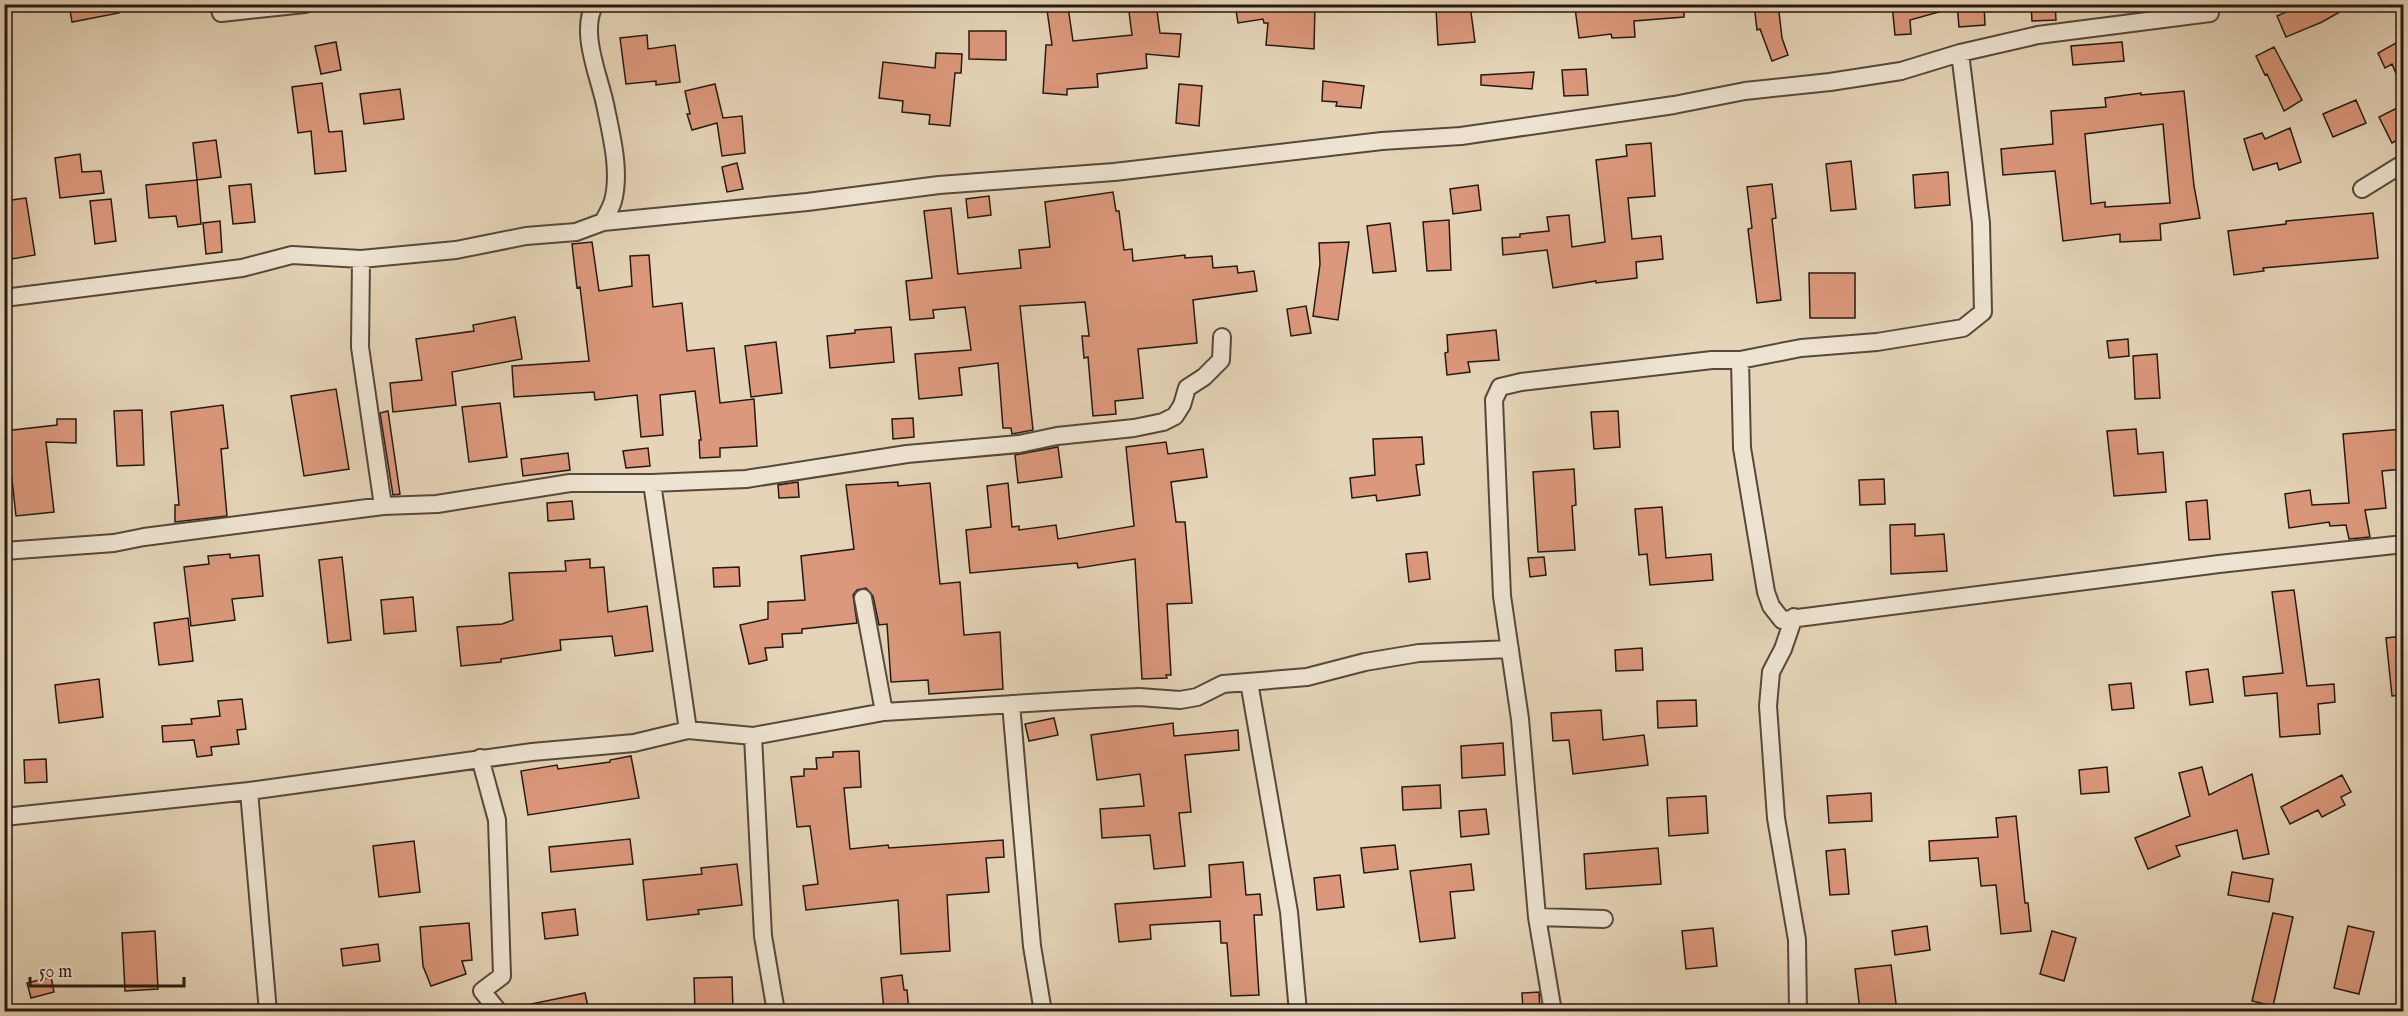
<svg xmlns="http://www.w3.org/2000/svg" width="2408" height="1016" viewBox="0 0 2408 1016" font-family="'IM FELL English',serif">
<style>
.building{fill:#dc987c;stroke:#261913;stroke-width:1.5;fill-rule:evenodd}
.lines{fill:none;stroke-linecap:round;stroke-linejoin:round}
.minor-casing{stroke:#56483c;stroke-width:20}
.minor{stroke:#eee3d0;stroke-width:16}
</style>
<rect width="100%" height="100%" fill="#e5d4b7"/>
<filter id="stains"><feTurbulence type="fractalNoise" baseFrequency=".00333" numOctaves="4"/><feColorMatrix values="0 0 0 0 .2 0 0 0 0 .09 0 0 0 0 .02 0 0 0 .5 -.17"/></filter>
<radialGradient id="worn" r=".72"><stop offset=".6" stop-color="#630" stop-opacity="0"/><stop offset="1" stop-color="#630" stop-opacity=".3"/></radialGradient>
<path class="building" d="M 69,4 L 118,4 L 119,13 L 72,22 Z
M 1128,4 L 1156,4 L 1160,33 L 1181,34 L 1179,57 L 1146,54 L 1147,68 L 1097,74 L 1098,87 L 1067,89 L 1067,95 L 1043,93 L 1046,45 L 1052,45 L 1047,10 L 1068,7 L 1073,41 L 1132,35 Z
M 1235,4 L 1315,4 L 1314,49 L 1266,45 L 1268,23 L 1264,23 L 1263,19 L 1238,23 Z
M 1609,4 L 1684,4 L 1684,17 L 1634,21 L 1635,37 L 1612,38 L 1611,34 L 1579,38 L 1575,8 Z
M 1754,4 L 1778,4 L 1782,38 L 1788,55 L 1772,61 L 1760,29 L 1757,30 Z
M 1892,4 L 1946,4 L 1946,10 L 1910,20 L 1911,34 L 1895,35 Z
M 1957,4 L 1984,4 L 1985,25 L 1959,27 Z
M 2031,4 L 2055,4 L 2056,20 L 2032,21 Z
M 2305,4 L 2354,4 L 2322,22 L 2286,37 L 2277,16 Z
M 1470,5 L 1475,42 L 1438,45 L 1436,8 Z
M 969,31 L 1006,31 L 1006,60 L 969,59 Z
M 647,35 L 648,49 L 675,45 L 680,82 L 656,85 L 656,81 L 626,84 L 620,38 Z
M 2403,39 L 2403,90 L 2392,64 L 2385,68 L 2378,53 Z
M 336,42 L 341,70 L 321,74 L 315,46 Z
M 2122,42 L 2124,61 L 2073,65 L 2071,46 Z
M 2274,47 L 2302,100 L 2284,111 L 2267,74 L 2265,75 L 2256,56 Z
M 936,53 L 962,54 L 961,73 L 955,73 L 950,126 L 929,124 L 930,115 L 902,112 L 903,101 L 879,98 L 883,62 L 935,68 Z
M 1586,69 L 1588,95 L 1564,96 L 1562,70 Z
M 1534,72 L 1532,89 L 1481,85 L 1481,75 Z
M 1323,81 L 1364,86 L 1361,108 L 1336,106 L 1337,102 L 1322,101 Z
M 322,83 L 329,132 L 342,131 L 346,171 L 315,174 L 311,131 L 298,133 L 292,87 Z
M 715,84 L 723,118 L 742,116 L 745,153 L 722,156 L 717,123 L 692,130 L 687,114 L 690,114 L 685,91 Z
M 1179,84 L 1202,86 L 1199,126 L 1176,123 Z
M 400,89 L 404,119 L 364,124 L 360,94 Z
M 2184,91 L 2194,186 L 2200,218 L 2160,224 L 2161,240 L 2120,242 L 2120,234 L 2063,241 L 2055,171 L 2003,175 L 2001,149 L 2053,144 L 2051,111 L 2106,107 L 2105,98 L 2141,93 L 2141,95 ZM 2163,124 L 2170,203 L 2105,207 L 2105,202 L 2091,204 L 2085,134 Z
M 2356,100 L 2366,123 L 2333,137 L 2323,114 Z
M 2403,105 L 2403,137 L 2392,143 L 2379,117 Z
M 2290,128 L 2301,162 L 2279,170 L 2277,163 L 2253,170 L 2244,139 L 2262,133 L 2265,139 Z
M 216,140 L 221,177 L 197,180 L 193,143 Z
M 1651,143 L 1655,196 L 1628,198 L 1632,239 L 1661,236 L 1663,259 L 1636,262 L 1637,278 L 1596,283 L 1596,281 L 1553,288 L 1547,250 L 1503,255 L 1502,238 L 1520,237 L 1520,234 L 1549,231 L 1547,217 L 1569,215 L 1572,247 L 1605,242 L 1596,160 L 1627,156 L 1626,145 Z
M 80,154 L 82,172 L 101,171 L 104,193 L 60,198 L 55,158 Z
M 1851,161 L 1856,209 L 1831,211 L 1826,164 Z
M 737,163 L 743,189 L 727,192 L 722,167 Z
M 1948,172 L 1950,205 L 1915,208 L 1913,175 Z
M 197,180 L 201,224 L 178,227 L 176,216 L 149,218 L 146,185 Z
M 251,184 L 255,222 L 233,224 L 229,186 Z
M 1772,184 L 1776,218 L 1772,219 L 1781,300 L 1757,303 L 1748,229 L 1752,228 L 1747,187 Z
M 1478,185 L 1481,210 L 1453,214 L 1450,189 Z
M 1113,192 L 1116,211 L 1119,211 L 1124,250 L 1132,249 L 1133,261 L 1185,255 L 1185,258 L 1212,256 L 1213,268 L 1237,266 L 1238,273 L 1254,271 L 1257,291 L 1193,300 L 1197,343 L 1138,349 L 1143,398 L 1115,401 L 1116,414 L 1093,416 L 1088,357 L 1084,358 L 1082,336 L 1089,336 L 1085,302 L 1020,306 L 1033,430 L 1012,434 L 1011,428 L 1003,428 L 998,363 L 959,368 L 962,395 L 919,399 L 915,354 L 971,350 L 965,307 L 933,310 L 934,318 L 910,320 L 906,281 L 932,278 L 924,211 L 951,208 L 958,274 L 1021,268 L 1019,250 L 1050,247 L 1045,202 Z
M 989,196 L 991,215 L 968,218 L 966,199 Z
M 26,198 L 35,255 L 12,259 L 4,201 Z
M 111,199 L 116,241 L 95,244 L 90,201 Z
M 2373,213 L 2378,258 L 2263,268 L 2264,271 L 2234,275 L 2228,231 L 2286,224 L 2286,221 Z
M 1449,220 L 1451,270 L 1427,271 L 1423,222 Z
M 220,221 L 222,252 L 206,254 L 203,223 Z
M 1390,223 L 1396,271 L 1373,273 L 1367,226 Z
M 592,242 L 599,291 L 632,286 L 630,256 L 649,255 L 653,307 L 682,303 L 687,351 L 714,348 L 720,403 L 754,399 L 757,446 L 720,448 L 720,457 L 700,458 L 699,440 L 701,440 L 695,391 L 660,395 L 663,435 L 641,437 L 637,395 L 595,400 L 594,392 L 514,397 L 512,366 L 589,361 L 580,287 L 577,288 L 572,244 Z
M 1349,242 L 1338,320 L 1313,316 L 1320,264 L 1319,243 Z
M 1809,273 L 1855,273 L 1855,318 L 1810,318 Z
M 1306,306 L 1311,333 L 1291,336 L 1287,309 Z
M 515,317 L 522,359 L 452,372 L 456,405 L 393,412 L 390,383 L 422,380 L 416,339 L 474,331 L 473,325 Z
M 891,327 L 894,362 L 830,368 L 827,336 L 855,333 L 855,330 Z
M 1496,330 L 1499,360 L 1468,362 L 1470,372 L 1447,375 L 1445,353 L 1448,352 L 1447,335 Z
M 2128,339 L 2129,356 L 2109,358 L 2107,341 Z
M 776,342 L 782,393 L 751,397 L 745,346 Z
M 2157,354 L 2160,398 L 2135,399 L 2133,356 Z
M 336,389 L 349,469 L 304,476 L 291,396 Z
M 500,403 L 507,457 L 469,462 L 462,407 Z
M 223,405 L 228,448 L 221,449 L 227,516 L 175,522 L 175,505 L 179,505 L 171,412 Z
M 142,410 L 144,465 L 117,466 L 114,411 Z
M 388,411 L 400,494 L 393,495 L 380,413 Z
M 1618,411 L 1620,447 L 1594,449 L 1591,412 Z
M 913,418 L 914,437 L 893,439 L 892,419 Z
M 57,419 L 76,419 L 76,443 L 46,442 L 54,512 L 16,516 L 8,442 L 4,442 L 4,431 L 57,425 Z
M 2136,429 L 2138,454 L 2163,452 L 2166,492 L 2114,496 L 2107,431 Z
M 2403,429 L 2403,469 L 2382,471 L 2386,508 L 2365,510 L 2370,537 L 2349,539 L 2346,525 L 2330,526 L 2329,522 L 2289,528 L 2285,494 L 2310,490 L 2312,505 L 2349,503 L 2343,434 Z
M 1422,437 L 1424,464 L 1416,465 L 1420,495 L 1377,501 L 1376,495 L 1352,498 L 1350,478 L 1375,475 L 1373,439 Z
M 1166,442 L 1168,454 L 1203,449 L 1207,477 L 1171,482 L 1176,522 L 1185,522 L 1192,603 L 1167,604 L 1171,675 L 1166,675 L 1167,678 L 1142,679 L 1135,559 L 1078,568 L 1077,563 L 970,573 L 966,530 L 991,527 L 987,486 L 1008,483 L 1012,527 L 1019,526 L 1019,530 L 1056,525 L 1058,539 L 1134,526 L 1126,447 Z
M 1058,447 L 1062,477 L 1018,483 L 1015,455 Z
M 648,448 L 650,466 L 626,468 L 623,451 Z
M 568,453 L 570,470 L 523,476 L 521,459 Z
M 1574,469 L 1576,505 L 1572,506 L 1575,550 L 1538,552 L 1533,472 Z
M 1884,479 L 1885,504 L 1860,505 L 1859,480 Z
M 798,482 L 799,497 L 779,498 L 778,485 Z
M 898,482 L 898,486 L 930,483 L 940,584 L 960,582 L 964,635 L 1000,632 L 1003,689 L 929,694 L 928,680 L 891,682 L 887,624 L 879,625 L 873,596 L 866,588 L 857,590 L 853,595 L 857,623 L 802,629 L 802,633 L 782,634 L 783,647 L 765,648 L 767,660 L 749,664 L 740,625 L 768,619 L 768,602 L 805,600 L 801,556 L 854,549 L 846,485 Z
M 2207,500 L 2210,539 L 2189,540 L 2186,502 Z
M 572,501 L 574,519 L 548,521 L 547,503 Z
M 1662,507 L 1666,558 L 1711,554 L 1713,580 L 1650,585 L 1647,554 L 1639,555 L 1635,509 Z
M 1915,524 L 1915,536 L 1944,534 L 1947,571 L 1891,574 L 1890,525 Z
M 1427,552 L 1430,579 L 1409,582 L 1406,554 Z
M 230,554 L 230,558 L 259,555 L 263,596 L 232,599 L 235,620 L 191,626 L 184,567 L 209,564 L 208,556 Z
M 342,557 L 351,640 L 328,643 L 319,560 Z
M 1544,557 L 1546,575 L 1530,577 L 1528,558 Z
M 590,559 L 590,568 L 604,567 L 608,612 L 647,606 L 653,651 L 615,656 L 612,636 L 560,640 L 561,650 L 501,659 L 501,662 L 461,666 L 457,627 L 502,624 L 513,620 L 509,573 L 566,571 L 565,561 Z
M 739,567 L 740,586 L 714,587 L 713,568 Z
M 2294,590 L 2307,686 L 2334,684 L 2335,702 L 2318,704 L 2320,734 L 2280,737 L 2277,693 L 2245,696 L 2243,677 L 2283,673 L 2272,592 Z
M 413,597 L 416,631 L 384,634 L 381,600 Z
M 188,618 L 193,661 L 159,665 L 154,623 Z
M 2403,636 L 2403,695 L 2392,696 L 2386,638 Z
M 1642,648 L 1643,670 L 1616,671 L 1615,650 Z
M 2208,669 L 2213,702 L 2190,705 L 2186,672 Z
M 99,679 L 103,717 L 59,723 L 55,685 Z
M 2131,683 L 2134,708 L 2112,710 L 2109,685 Z
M 242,699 L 246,729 L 237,730 L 239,744 L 211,747 L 212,755 L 197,757 L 194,740 L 163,742 L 162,726 L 192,724 L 191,719 L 220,716 L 218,701 Z
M 1696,700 L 1697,726 L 1658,728 L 1657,701 Z
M 1601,710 L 1603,740 L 1644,735 L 1648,765 L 1573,774 L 1569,740 L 1553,741 L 1551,713 Z
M 1054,718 L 1058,735 L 1029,741 L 1025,724 Z
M 1173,723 L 1174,736 L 1238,730 L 1239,750 L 1185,755 L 1191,812 L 1179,813 L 1185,866 L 1154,869 L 1150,835 L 1102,838 L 1100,809 L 1144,806 L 1140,774 L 1097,780 L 1091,735 Z
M 1503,743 L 1505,775 L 1462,778 L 1461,746 Z
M 859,751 L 861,787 L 844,788 L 850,849 L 888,845 L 889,848 L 1003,840 L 1004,857 L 986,858 L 989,892 L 947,895 L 950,951 L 901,954 L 898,900 L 806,910 L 803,886 L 818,884 L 810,826 L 797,827 L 791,777 L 804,776 L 804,769 L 817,769 L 816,758 L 833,757 L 833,752 Z
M 631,756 L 639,798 L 528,815 L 521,771 L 557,765 L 558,769 L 610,762 L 610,760 Z
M 46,759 L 47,782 L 25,783 L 24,760 Z
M 2107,767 L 2109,792 L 2081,794 L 2079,770 Z
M 2202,767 L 2209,795 L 2252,774 L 2269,854 L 2243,859 L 2237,830 L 2176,846 L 2180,856 L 2148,869 L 2135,838 L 2190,816 L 2179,773 Z
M 2342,775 L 2351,792 L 2341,797 L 2345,805 L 2322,817 L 2318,810 L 2290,824 L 2281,807 Z
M 1440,785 L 1441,808 L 1403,810 L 1402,787 Z
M 1871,793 L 1872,821 L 1829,823 L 1827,796 Z
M 1706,796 L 1708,833 L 1669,836 L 1667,798 Z
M 1486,809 L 1489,834 L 1461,837 L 1459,811 Z
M 2016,816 L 2025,903 L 2028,903 L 2031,931 L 2001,934 L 1996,885 L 1981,886 L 1978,858 L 1930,861 L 1929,841 L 1998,837 L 1996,818 Z
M 630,839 L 633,864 L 551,872 L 549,847 Z
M 414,841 L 420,892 L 379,897 L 373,846 Z
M 1395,845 L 1398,869 L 1364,873 L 1361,848 Z
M 1658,848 L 1661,884 L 1586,889 L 1584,854 Z
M 1845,849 L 1849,894 L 1830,895 L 1826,851 Z
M 1243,862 L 1246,895 L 1260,894 L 1262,915 L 1254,915 L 1259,995 L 1231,996 L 1227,943 L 1221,943 L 1220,921 L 1150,925 L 1151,939 L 1119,942 L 1115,904 L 1211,897 L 1209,865 Z
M 737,864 L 742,905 L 698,910 L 699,914 L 647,920 L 643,880 L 702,874 L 701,868 Z
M 1471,864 L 1474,890 L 1450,892 L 1455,938 L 1420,942 L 1410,871 Z
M 2232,872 L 2273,879 L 2269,902 L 2228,895 Z
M 1340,875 L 1344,907 L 1317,910 L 1314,878 Z
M 575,909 L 578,935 L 545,939 L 542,913 Z
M 2273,913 L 2293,917 L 2273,1006 L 2252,1001 Z
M 469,923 L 472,960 L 462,961 L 466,974 L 431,986 L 423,966 L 420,927 Z
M 1927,926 L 1930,950 L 1895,955 L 1892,931 Z
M 2348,926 L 2374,932 L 2359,994 L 2334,988 Z
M 1713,928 L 1717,966 L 1686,969 L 1682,931 Z
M 155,931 L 158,989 L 125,991 L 122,933 Z
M 2052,931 L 2076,938 L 2064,981 L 2040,974 Z
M 378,944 L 380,961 L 343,966 L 341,949 Z
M 1891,965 L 1897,1011 L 1860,1011 L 1855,969 Z
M 902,975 L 904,990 L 907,990 L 909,1011 L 884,1011 L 881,978 Z
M 51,977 L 54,992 L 31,998 L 27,983 Z
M 732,977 L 733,1011 L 695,1011 L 694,978 Z
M 1539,992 L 1540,1011 L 1523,1011 L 1522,993 Z
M 585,993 L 589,1011 L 532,1011 L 531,1004 Z"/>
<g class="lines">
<defs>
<path id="minor" d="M 218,4 L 221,13 L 305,4
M 2362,189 L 2404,163
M 603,222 L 807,202 L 939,185 L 1114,172 L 1382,141 L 1461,136 L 1674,105 L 1745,91 L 1830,82 L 1901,71 L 1960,53 L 2038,35 L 2210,13
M 361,259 L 360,347 L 383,506
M 4,298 L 242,268 L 292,255 L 361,259 L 456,250 L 526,236 L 576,232 L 603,222 C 606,216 611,208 613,201 C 621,171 611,134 605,104 C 599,76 579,31 595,4
M 1740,360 L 1742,448 L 1766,592 L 1771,606 L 1782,620 L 2219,564 L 2404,544
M 652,483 L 688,730
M 4,551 L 114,543 L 144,537 L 383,506 L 437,504 L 570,483 L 652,483 L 746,479 L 907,454 L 1019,444 L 1057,436 L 1134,428 L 1163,422 L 1175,416 L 1182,405 L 1187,388 L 1204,377 L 1221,360 L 1222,337
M 863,598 L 884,712
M 1794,617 L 1783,649 L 1771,672 L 1768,706 L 1776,818 L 1797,940 L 1798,1012
M 1249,682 L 1289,912 L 1298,1012
M 1011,704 L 1032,946 L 1043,1012
M 753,736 L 763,936 L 776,1012
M 480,758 L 497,820 L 502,976 L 482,991 L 499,1012
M 249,791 L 268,1012
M 4,817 L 249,791 L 532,752 L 634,743 L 688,730 L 753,736 L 884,712 L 1094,699 L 1139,697 L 1180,700 L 1197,697 L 1223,684 L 1307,677 L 1365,662 L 1419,653 L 1510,649
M 1537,917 L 1604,919
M 1553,1012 L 1537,917 L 1520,719 L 1502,596 L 1494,400 L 1500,387 L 1521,382 L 1712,360 L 1740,360 L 1801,348 L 1877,342 L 1963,328 L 1983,312 L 1981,223 L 1960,53"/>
</defs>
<use href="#minor" class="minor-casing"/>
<use href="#minor" class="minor"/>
</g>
<rect width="2408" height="1016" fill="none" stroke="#e5d4b7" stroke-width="24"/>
<rect x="6" y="6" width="2396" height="1004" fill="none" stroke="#261913" stroke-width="3"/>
<rect x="12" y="12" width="2384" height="992" fill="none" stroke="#261913" stroke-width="1.5"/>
<path d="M30 977v9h154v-9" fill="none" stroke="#261913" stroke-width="3"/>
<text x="39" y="977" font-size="18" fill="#261913" stroke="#eee3d0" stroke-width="4.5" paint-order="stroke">50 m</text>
<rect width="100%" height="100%" filter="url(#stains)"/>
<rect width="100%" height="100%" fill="url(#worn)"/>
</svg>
